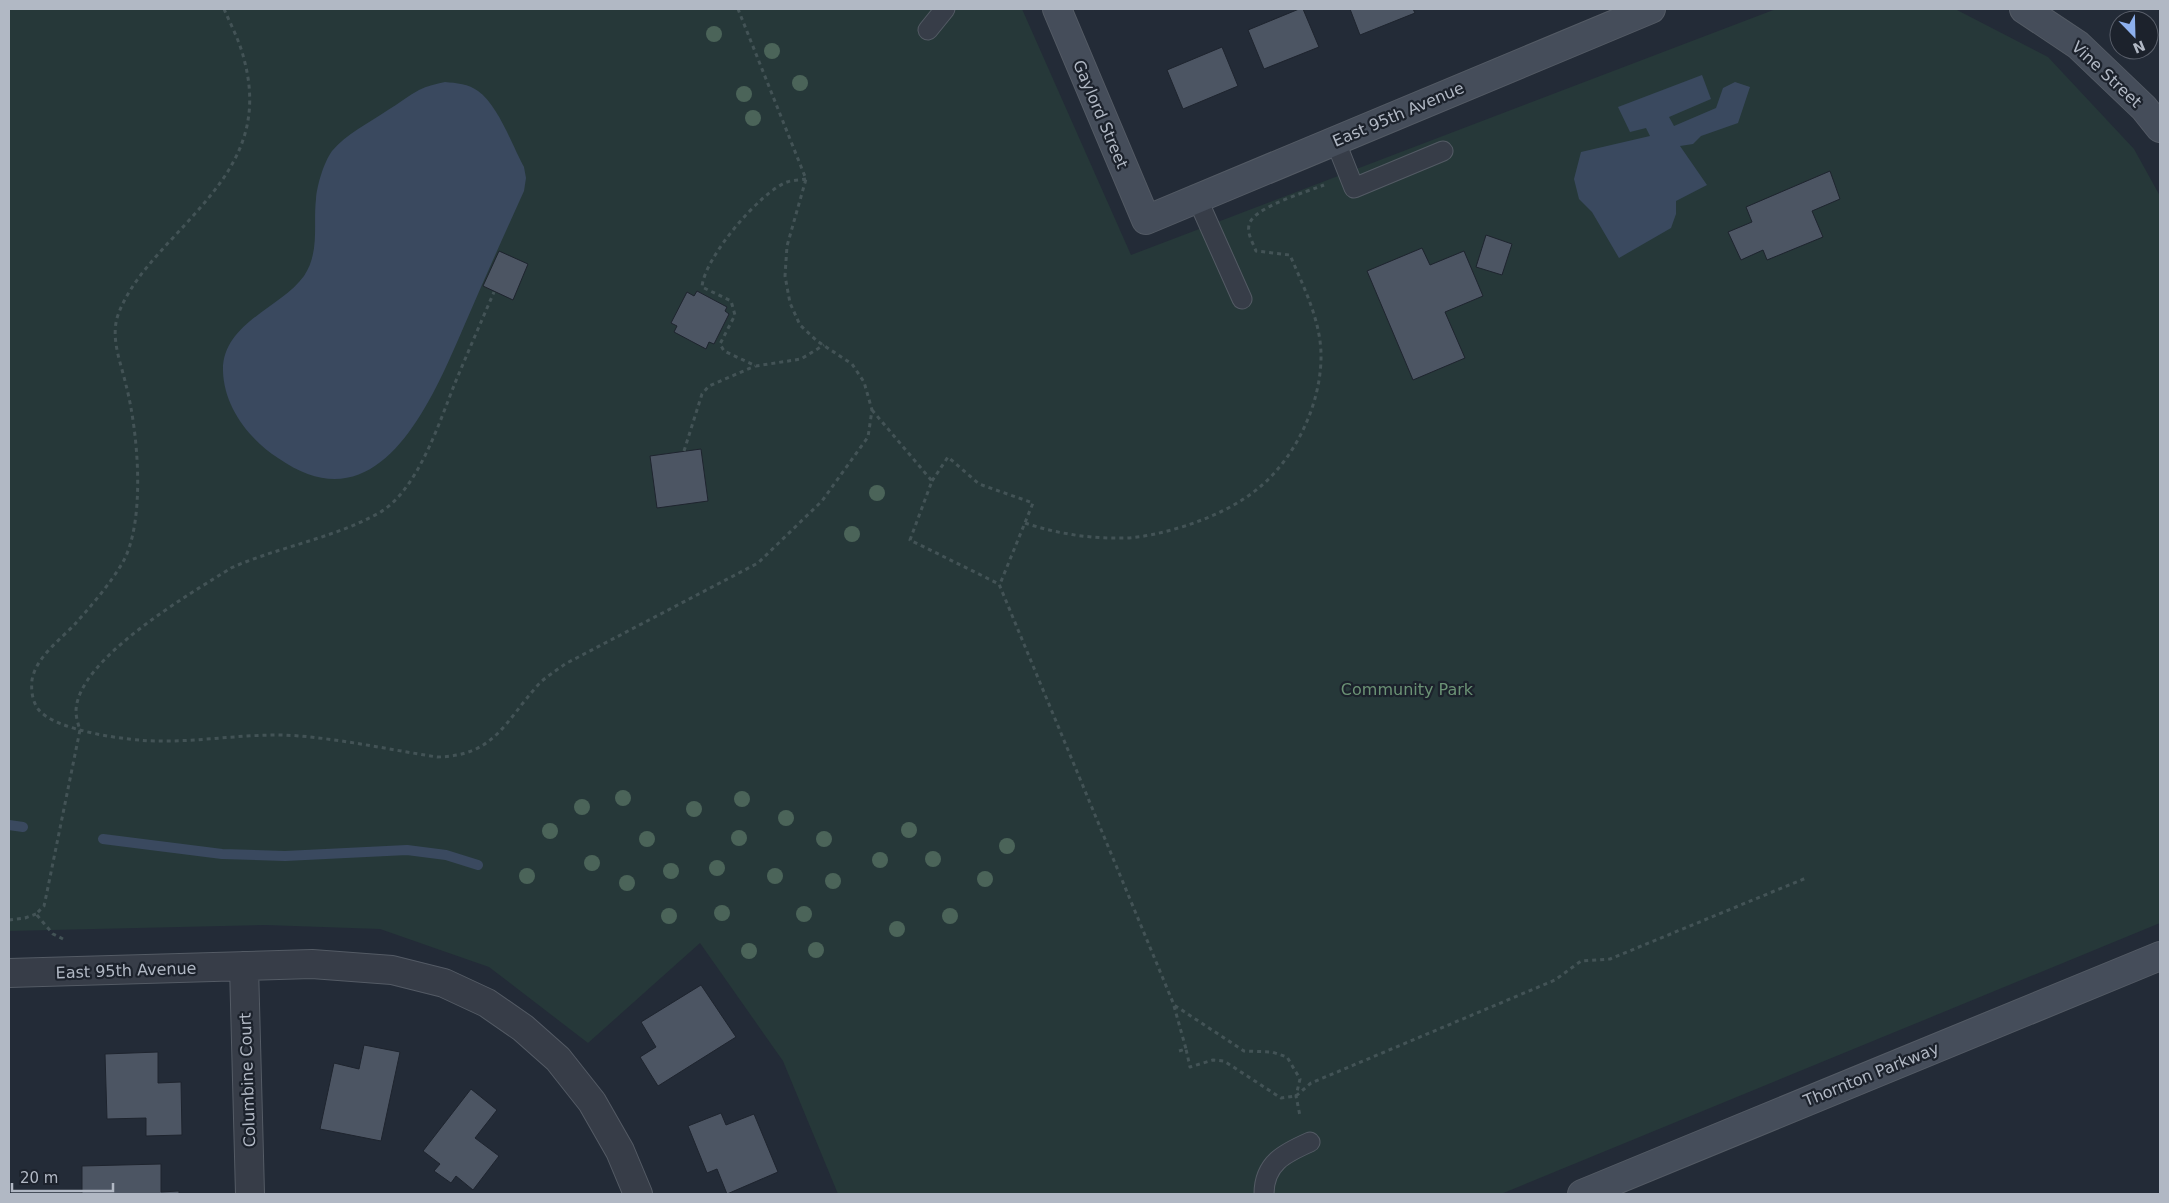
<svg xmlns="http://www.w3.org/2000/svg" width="2169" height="1203" viewBox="0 0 2169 1203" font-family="'DejaVu Sans',sans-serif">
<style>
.green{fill:#263839}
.water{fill:#3a495f}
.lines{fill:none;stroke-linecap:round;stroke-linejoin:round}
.stream{stroke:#3a495f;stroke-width:10}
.building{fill:#4c5563;stroke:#1e242e}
.lane-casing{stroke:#545b65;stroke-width:21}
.street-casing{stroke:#545b65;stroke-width:30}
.secondary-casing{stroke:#545b65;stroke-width:30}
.path{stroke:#435356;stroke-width:3;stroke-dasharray:4 4;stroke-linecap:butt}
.lane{stroke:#373d48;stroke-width:19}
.street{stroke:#373d48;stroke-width:28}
.secondary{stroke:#454d5a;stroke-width:28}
.tree{fill:#4b6459}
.labels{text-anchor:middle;stroke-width:4.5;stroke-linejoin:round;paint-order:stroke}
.street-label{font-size:16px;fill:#b1b8c4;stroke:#1c222c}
.park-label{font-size:16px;fill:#6b9275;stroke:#1c222c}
</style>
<rect width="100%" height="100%" fill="#232b37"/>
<path class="green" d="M 9,9 L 1022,9 L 1131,255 L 1776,9 L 1957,10 L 2048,57 L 2134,149 L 2160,196 L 2160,923 L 1501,1194 L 838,1194 L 783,1061 L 700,943 L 588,1043 L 489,967 L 380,929 L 265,925 L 9,931 Z"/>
<path class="water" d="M 1702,75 L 1711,99 L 1669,117 L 1674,126 L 1716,108 L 1723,88 L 1735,82 L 1750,87 L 1738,123 L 1701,136 L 1693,144 L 1680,146 L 1707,185 L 1676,201 L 1676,214 L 1671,228 L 1619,258 L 1592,212 L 1579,199 L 1574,179 L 1581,152 L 1650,136 L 1646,128 L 1630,132 L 1618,107 Z
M 445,82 C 456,83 469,84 478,91 C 498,105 512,145 524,167 L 526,178 L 524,191 C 505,233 486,275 468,317 C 435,392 383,532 278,458 C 249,439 224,407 223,371 C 222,323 281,308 304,276 C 320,252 313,225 316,199 C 317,185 324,162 332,151 C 346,134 369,123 388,110 C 398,104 408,96 419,90 C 427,86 436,84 445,82 Z"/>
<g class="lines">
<path class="stream" d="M 9,825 L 23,827
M 103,839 L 222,854 L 285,856 L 407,850 L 446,855 L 478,865"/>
</g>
<path class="building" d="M 1299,9 L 1303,9 L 1319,47 L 1264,69 L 1248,30 Z
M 1350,9 L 1413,9 L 1415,13 L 1360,35 Z
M 1222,47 L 1238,86 L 1183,109 L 1167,70 Z
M 1830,171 L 1840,199 L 1812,211 L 1823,237 L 1767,260 L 1763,250 L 1741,260 L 1728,232 L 1752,222 L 1746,207 Z
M 1486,235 L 1512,244 L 1502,275 L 1476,267 Z
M 1422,248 L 1430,265 L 1464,251 L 1483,296 L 1445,312 L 1465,358 L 1413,380 L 1367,271 Z
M 499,251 L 528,264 L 513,300 L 483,286 Z
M 697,291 L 727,307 L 725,311 L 729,314 L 714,344 L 709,342 L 706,349 L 674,332 L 677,326 L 671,323 L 687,292 L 694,296 Z
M 701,449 L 708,501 L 657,508 L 650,456 Z
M 701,985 L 736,1037 L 658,1086 L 640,1057 L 656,1047 L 641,1022 Z
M 364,1045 L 400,1052 L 381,1141 L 320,1129 L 334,1063 L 359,1069 Z
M 158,1052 L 158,1083 L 181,1082 L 182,1135 L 146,1136 L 146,1118 L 107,1119 L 105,1054 Z
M 471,1089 L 497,1110 L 475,1138 L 499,1156 L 473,1190 L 456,1176 L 451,1183 L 434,1171 L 440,1164 L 423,1151 Z
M 721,1113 L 726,1125 L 754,1114 L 778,1172 L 727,1194 L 717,1169 L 707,1173 L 688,1126 Z
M 161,1164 L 161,1192 L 179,1191 L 179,1194 L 82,1194 L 82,1166 Z"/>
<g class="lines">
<defs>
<path id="lane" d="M 928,30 L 945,9
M 1335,140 L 1354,188 L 1443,151
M 1197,198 L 1242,299
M 1264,1194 C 1264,1163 1285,1153 1310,1142"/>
<path id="street" d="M 244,966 L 250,1194
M 9,973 L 312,964 L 392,970 L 444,983 L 487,1003 L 523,1028 L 558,1059 L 592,1102 L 620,1151 L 638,1194"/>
<path id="secondary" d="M 1057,9 L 1146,220 L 1651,9
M 2024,9 L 2078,45 L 2144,108 L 2160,128
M 1582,1194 L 2160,956"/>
</defs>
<use href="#lane" class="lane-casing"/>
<use href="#street" class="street-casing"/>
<use href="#secondary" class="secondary-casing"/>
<path class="path" d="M 224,9 C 231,25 240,42 244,59 C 266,141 221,186 169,242 C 150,263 128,287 118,315 C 110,338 121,363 126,385 C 138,431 146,520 123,562 C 110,584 92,605 75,624 C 60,640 36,657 32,680 C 31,690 32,700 38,709 C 55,731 129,741 157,741 C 205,742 252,732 300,736 C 346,740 392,750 437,757 C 494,756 504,723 538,685 C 545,677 556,671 565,664 L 758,563 L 822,501 L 868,437 L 872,410 L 864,382 L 852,364 L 817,341 L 800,325 L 790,303 L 785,276 L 787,246 L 806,179 L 738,9
M 806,179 C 800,180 793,180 787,182 C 760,192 704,258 702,287 L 731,301 L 735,315 L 720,344 L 724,351 L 756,366 L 801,359 L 824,345
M 872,410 L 932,481 L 910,540 L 999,584 L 1174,1005 L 1244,1051 L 1272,1052 L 1287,1057 L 1300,1079 L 1296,1096 L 1300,1116
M 684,451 L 702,394 L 709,386 L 755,366
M 932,481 L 948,457 L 979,484 L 1033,503 L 1000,584
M 1025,523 C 1058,534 1091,539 1126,538 C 1146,537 1165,532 1185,526 C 1212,517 1239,505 1261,486 C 1296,456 1320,405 1321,359 C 1322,323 1304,288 1290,255 L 1256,251 C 1253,243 1247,234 1249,225 C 1253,207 1307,192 1324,185
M 9,920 L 25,918 L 36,914
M 63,939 L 53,934 L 36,914 L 44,906 L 47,892 L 80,730 C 78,724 76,717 76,711 C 77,659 190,594 231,568 C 278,547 331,539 377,514 C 417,493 439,423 455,383 C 468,352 481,322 494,292
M 1174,1006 L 1186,1049
M 1179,1051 L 1186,1049 L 1190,1067 L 1213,1060 L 1224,1061 L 1281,1098 L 1296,1096 L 1311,1083 L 1555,980 L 1581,961 L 1610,959 L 1806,878"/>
<use href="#lane" class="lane"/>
<use href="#street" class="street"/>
<use href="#secondary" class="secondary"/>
</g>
<g class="tree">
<circle cx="714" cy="34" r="8"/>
<circle cx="772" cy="51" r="8"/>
<circle cx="800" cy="83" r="8"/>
<circle cx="744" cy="94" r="8"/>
<circle cx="753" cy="118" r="8"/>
<circle cx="877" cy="493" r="8"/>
<circle cx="852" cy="534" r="8"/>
<circle cx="623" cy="798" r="8"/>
<circle cx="742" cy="799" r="8"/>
<circle cx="582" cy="807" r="8"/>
<circle cx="694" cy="809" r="8"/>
<circle cx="786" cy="818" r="8"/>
<circle cx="909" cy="830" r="8"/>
<circle cx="550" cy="831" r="8"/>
<circle cx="739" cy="838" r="8"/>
<circle cx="647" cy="839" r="8"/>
<circle cx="824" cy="839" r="8"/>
<circle cx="1007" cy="846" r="8"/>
<circle cx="933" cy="859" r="8"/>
<circle cx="880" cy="860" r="8"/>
<circle cx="592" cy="863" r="8"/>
<circle cx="717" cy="868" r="8"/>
<circle cx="671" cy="871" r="8"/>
<circle cx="527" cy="876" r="8"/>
<circle cx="775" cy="876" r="8"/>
<circle cx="985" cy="879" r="8"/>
<circle cx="833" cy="881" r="8"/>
<circle cx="627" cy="883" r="8"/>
<circle cx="722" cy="913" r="8"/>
<circle cx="804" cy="914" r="8"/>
<circle cx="669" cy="916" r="8"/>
<circle cx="950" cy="916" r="8"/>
<circle cx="897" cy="929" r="8"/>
<circle cx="816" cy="950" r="8"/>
<circle cx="749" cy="951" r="8"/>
</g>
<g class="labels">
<g class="street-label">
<text transform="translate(2107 74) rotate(43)" y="6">Vine Street</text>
<text transform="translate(1101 114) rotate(67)" y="6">Gaylord Street</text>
<text transform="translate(1398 114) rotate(-23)" y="6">East 95th Avenue</text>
<text transform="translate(126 970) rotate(-2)" y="6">East 95th Avenue</text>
<text transform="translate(1871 1074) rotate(-22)" y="6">Thornton Parkway</text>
<text transform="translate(247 1080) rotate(-92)" y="6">Columbine Court</text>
</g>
<g class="park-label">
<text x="1407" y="695">Community Park</text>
</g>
</g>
<rect width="2169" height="1203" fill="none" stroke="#b1b8c4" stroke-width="20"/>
<g transform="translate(2134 35) rotate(157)"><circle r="24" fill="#1c222c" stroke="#585e69"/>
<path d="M0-4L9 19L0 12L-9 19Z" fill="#8db0ee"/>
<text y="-8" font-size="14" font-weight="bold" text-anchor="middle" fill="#b1b8c4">N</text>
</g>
<path d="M12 1183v8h101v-8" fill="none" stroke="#b1b8c4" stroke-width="2.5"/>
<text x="20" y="1183" font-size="15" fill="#b1b8c4" stroke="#1c222c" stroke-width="4" paint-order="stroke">20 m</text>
</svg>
